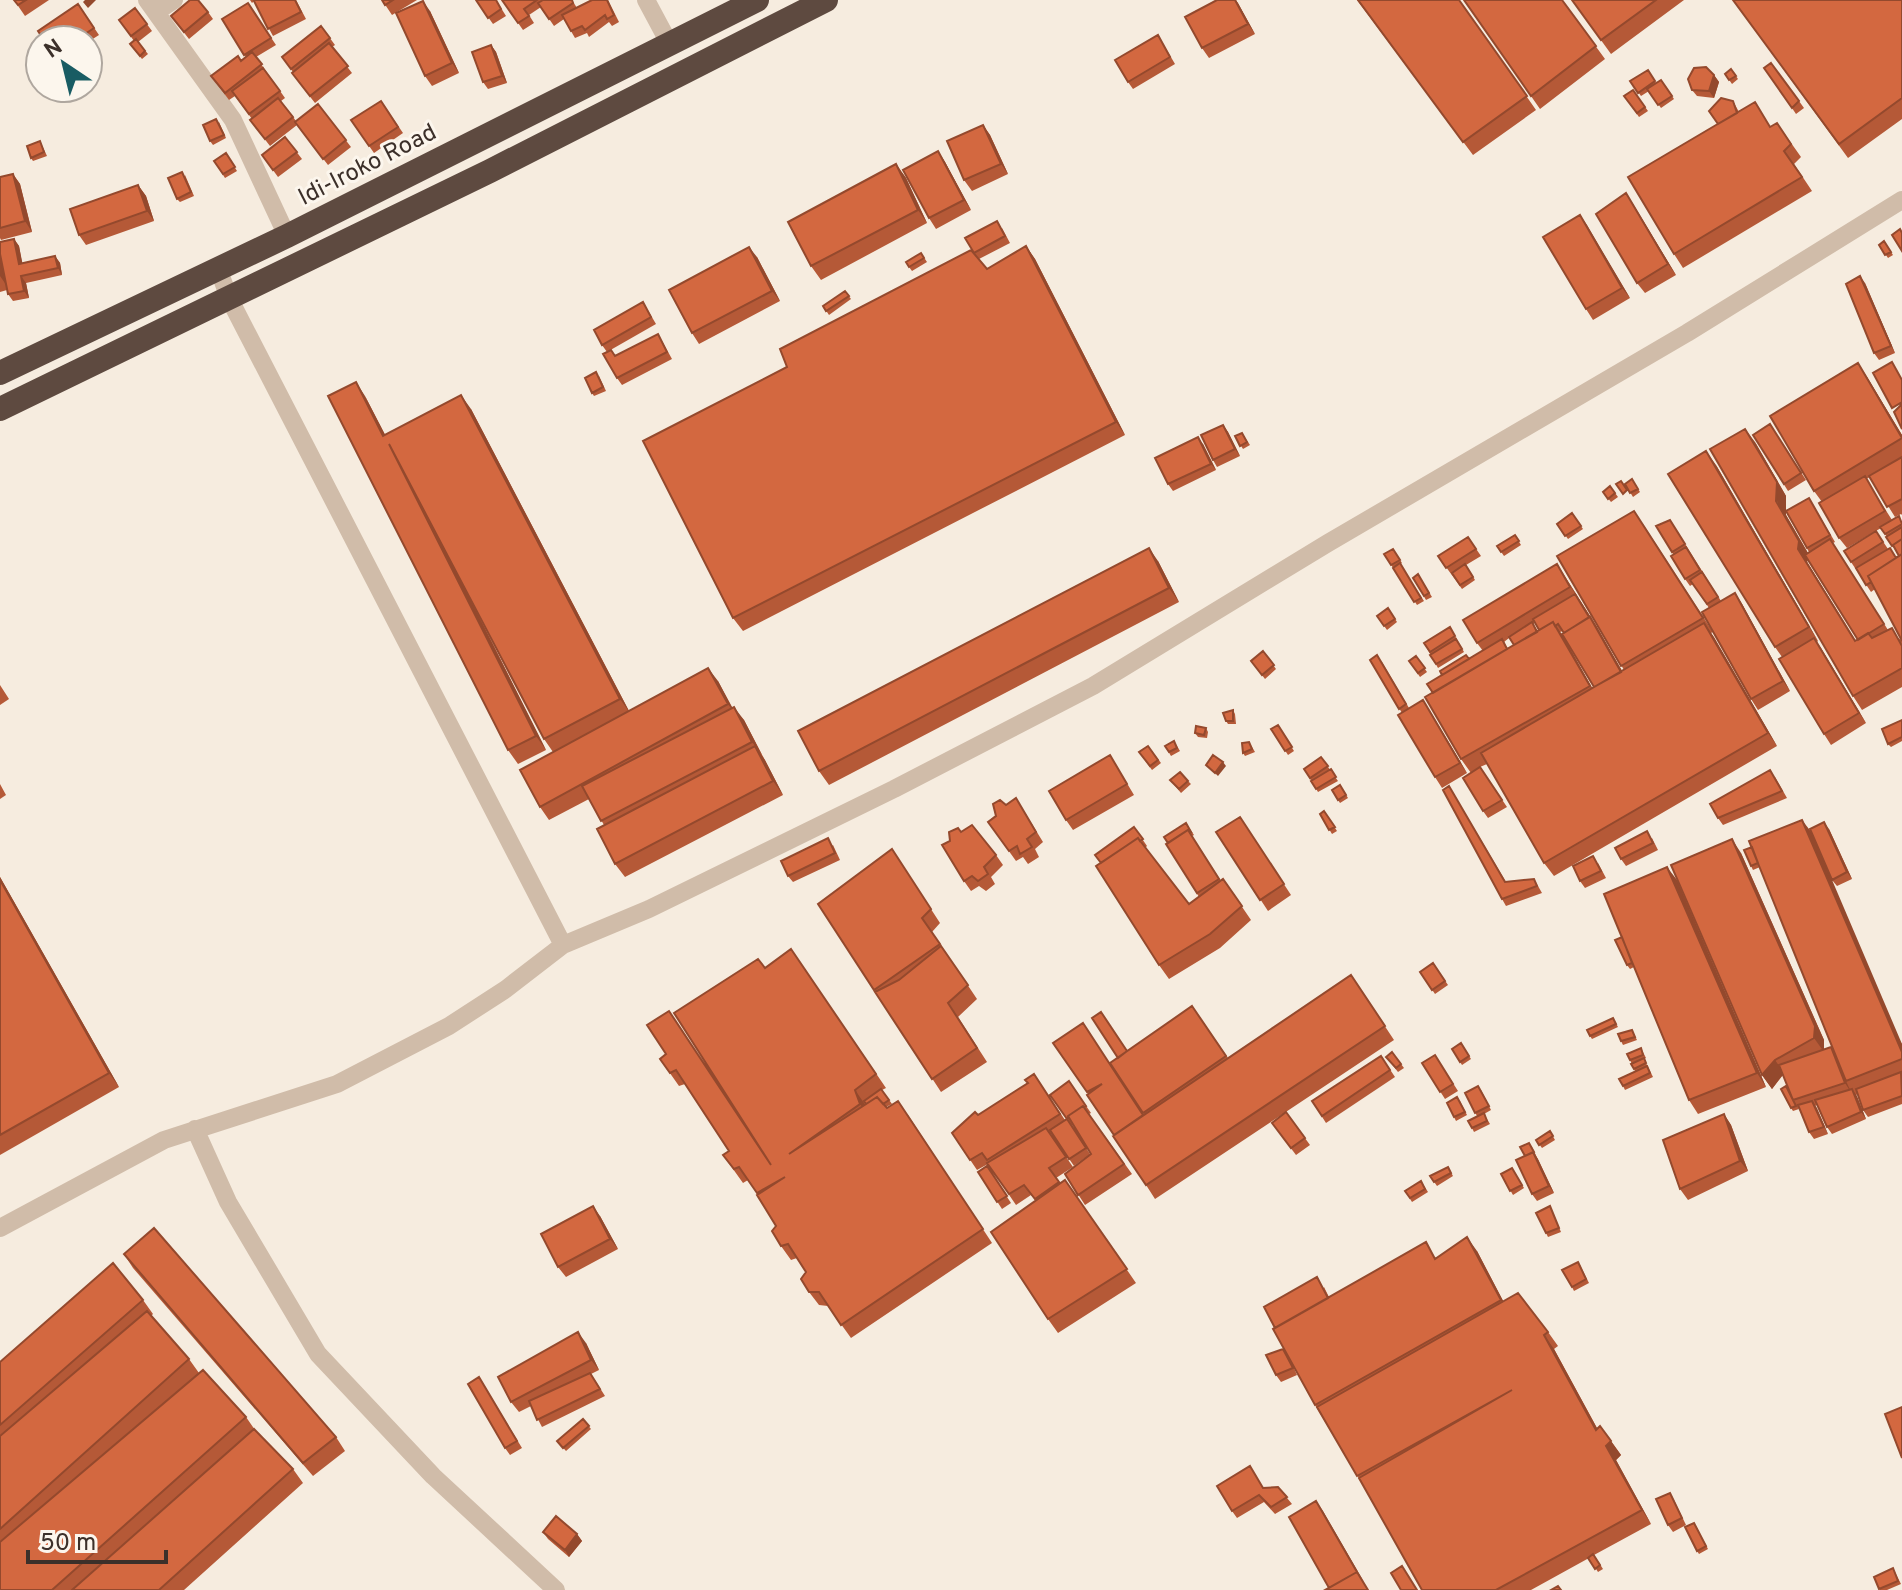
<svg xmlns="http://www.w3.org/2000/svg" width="1902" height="1590" viewBox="0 0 1902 1590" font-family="Overpass,sans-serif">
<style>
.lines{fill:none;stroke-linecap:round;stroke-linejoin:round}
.street{stroke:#d0bca9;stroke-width:18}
.highway{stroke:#5e4a40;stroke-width:24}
.wall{fill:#b55937;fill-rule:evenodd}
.shaded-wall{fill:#94492d}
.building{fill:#d36840;stroke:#94492d;stroke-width:2}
.labels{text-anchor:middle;stroke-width:6;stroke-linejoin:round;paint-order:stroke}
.street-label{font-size:24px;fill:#3c302a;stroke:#fcf6ed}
</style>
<rect width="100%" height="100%" fill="#f6ecdf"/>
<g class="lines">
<path class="street" d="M 147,0 L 233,120 L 287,236
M 646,0 L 669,43
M 156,12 L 174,0
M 218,268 L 229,298 L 563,945
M 195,1129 L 228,1202 L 318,1354 L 433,1476 L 556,1590
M 0,1228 L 164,1140 L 337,1084 L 449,1026 L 506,989 L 563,945 L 649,909 L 894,789 L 1093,686 L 1328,543 L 1687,333 L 1902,200"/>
<path class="highway" d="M 0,373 L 287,236 L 757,0
M 0,409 L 490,171 L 826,0"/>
</g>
<path class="wall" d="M 14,0 L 49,0 L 25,16 Z
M 250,0 L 296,0 L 306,19 L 273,36 L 254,1 L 252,3 Z
M 382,0 L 417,0 L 392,15 Z
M 476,0 L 496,0 L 506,16 L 493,24 Z
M 502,0 L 572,0 L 577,8 L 592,0 L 608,0 L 619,22 L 612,26 L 609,22 L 589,37 L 587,33 L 575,38 L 564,19 L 554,26 L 541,7 L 529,15 L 534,23 L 523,30 Z
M 1217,0 L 1236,0 L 1255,34 L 1209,58 L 1202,48 Z
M 1357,0 L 1459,0 L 1536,110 L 1473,155 Z
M 1464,0 L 1562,0 L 1605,59 L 1540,109 Z
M 1572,0 L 1684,0 L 1611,54 Z
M 1733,0 L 1902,0 L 1902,119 L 1848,158 Z
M 248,3 L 276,45 L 256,57 L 285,98 L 281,101 L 296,121 L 318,104 L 351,147 L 328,165 L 297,125 L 270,146 L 250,120 L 252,119 L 235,96 L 229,100 L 211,76 L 246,57 L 222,19 Z
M 78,4 L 99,35 L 88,42 L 88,40 L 44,40 Z
M 135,8 L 152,31 L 138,42 L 148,54 L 142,59 L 130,44 L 134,41 L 119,20 Z
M 430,11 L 459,73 L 432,86 L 425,76 Z
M 208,12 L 213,19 L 189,39 L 171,16 Z
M 321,26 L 335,45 L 332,47 L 352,73 L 315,103 L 297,80 L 293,72 L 282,57 Z
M 1162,42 L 1175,64 L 1133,89 L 1128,82 Z
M 491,45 L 496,52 L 507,83 L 488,89 L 483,82 Z
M 1731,69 L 1738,79 L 1732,84 L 1725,74 Z
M 1648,70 L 1656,83 L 1661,80 L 1674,99 L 1661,108 L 1649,91 L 1641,96 L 1630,81 Z
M 1714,75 L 1719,82 L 1714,98 L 1697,96 L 1692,90 Z
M 1633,90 L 1648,111 L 1639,117 L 1624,96 Z
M 381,101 L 403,133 L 374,153 L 351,120 Z
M 1733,101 L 1739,112 L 1771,127 L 1777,123 L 1801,157 L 1794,164 L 1812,191 L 1683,268 L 1674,254 L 1718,124 Z
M 1799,101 L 1804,108 L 1796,114 L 1792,108 Z
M 219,122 L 226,138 L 213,145 L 210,141 Z
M 983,125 L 990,135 L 1008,174 L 972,191 L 964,180 Z
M 285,137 L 302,159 L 278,177 L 262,155 Z
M 40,141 L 47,156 L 33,161 L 31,158 Z
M 938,151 L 945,162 L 971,210 L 936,229 L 929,218 Z
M 226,153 L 237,171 L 225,178 L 214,161 Z
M 896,164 L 906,178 L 927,223 L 821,280 L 811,266 Z
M 13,174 L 20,184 L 32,232 L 1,240 L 0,238 L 0,177 Z
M 185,175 L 194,196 L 180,202 L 177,199 Z
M 138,185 L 146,196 L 154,221 L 86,245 L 79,235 Z
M 1633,204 L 1676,275 L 1645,293 L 1637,283 Z
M 1580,215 L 1630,298 L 1593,320 L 1586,309 Z
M 1002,228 L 1010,243 L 979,259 L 987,269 L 1026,246 L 1035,259 L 1125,435 L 743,631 L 733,618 L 787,367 L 971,250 Z
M 14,239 L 19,246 L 22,263 L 55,256 L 60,263 L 62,275 L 26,283 L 29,298 L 13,301 L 8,294 L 7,290 L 0,292 L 0,242 Z
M 1884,241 L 1893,255 L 1888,258 L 1879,245 Z
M 921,253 L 927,262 L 912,271 L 909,267 Z
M 757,257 L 780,301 L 699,344 L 692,333 Z
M 1865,283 L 1895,353 L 1879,360 L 1874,353 Z
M 845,291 L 851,299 L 829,315 L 823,306 Z
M 643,302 L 656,324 L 607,352 L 602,345 Z
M 662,341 L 672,359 L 622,385 L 617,378 L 615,356 Z
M 599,376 L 606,391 L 594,396 L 592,393 Z
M 1867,377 L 1902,435 L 1902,515 L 1901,514 L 1895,517 L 1870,477 L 1866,479 L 1892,520 L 1902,521 L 1902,641 L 1875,589 L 1871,592 L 1851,562 L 1876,531 L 1888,549 L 1896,558 L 1899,556 L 1881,528 L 1847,548 L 1839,538 L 1822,502 L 1814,491 Z
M 365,396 L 385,435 L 471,409 L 629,711 L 718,681 L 732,708 L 744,720 L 783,795 L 625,877 L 615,864 L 604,825 L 589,799 L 549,820 L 540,807 L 553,752 L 544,739 L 460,578 L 546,750 L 518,764 L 508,750 Z
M 1770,424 L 1806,480 L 1788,491 L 1753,435 Z
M 1223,425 L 1228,432 L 1240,456 L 1217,467 L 1213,460 Z
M 1242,433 L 1250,445 L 1243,449 L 1235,436 Z
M 1755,442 L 1786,496 L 1786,511 L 1809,498 L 1835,542 L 1833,543 L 1888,630 L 1902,641 L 1902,687 L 1862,710 L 1853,696 ZM 1786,511 L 1809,552 L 1808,553 L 1786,515 ZM 1808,560 L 1858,640 L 1856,641 L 1807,562 Z
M 1203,444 L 1216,470 L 1173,491 L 1168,484 Z
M 1716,465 L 1818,641 L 1817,642 L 1866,723 L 1831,745 L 1824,734 L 1782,657 L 1775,647 Z
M 1632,479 L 1640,492 L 1633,497 L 1625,484 Z
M 1610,486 L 1618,497 L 1611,502 L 1603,492 Z
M 1572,513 L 1583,529 L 1568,539 L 1557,524 Z
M 1670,520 L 1721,601 L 1735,593 L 1742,604 L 1790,691 L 1758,710 L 1751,699 L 1709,608 L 1693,584 L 1690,586 L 1685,579 L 1673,554 L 1656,526 Z
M 1643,524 L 1713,632 L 1711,633 L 1777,746 L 1554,876 L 1544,863 L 1487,764 L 1480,767 L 1507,807 L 1488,818 L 1483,811 L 1471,773 L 1461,759 L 1433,693 L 1469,659 L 1483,651 L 1477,643 L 1557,564 L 1597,627 L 1622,671 L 1624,670 L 1557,556 ZM 1535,623 L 1539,630 L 1538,631 L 1533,624 ZM 1563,631 L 1594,687 L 1592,688 L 1560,632 ZM 1509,638 L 1514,645 L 1508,649 L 1504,642 Z
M 1515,535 L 1521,545 L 1504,556 L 1497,546 Z
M 1468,537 L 1481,556 L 1466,565 L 1475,580 L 1462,589 L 1438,556 Z
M 1393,549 L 1402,563 L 1400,564 L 1424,601 L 1417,605 L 1384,554 Z
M 1158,561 L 1179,602 L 829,785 L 819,771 Z
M 1418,574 L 1432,597 L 1426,600 L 1413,578 Z
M 1388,608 L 1397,622 L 1387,630 L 1377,616 Z
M 1450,627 L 1464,652 L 1438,668 L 1424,643 Z
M 1263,651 L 1276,669 L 1265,679 L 1251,661 Z
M 1416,656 L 1427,672 L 1420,677 L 1409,661 Z
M 1370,660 L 1382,662 L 1409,708 L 1430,711 L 1467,773 L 1442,788 L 1435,777 L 1402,713 Z
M 0,685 L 9,699 L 0,705 Z
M 1233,710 L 1235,714 L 1236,724 L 1228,724 L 1226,721 Z
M 1902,720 L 1902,741 L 1891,747 L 1888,744 Z
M 1278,725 L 1294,751 L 1288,755 L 1271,729 Z
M 1206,728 L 1208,732 L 1207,738 L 1198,737 L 1195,733 Z
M 1174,741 L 1180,751 L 1171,756 L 1165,746 Z
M 1249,742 L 1255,752 L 1245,756 L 1243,753 Z
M 1148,746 L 1161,763 L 1152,770 L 1139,752 Z
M 1110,755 L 1134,795 L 1073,830 L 1066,820 Z
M 1321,757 L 1338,781 L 1318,792 L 1304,769 Z
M 1775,777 L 1787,798 L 1723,825 L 1718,818 Z
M 1170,780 L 1188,781 L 1191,784 L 1181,793 Z
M 0,784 L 6,795 L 0,799 Z
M 1340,785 L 1348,798 L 1340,803 L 1338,800 Z
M 1449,786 L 1506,882 L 1534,879 L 1542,893 L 1506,906 L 1502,899 Z
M 1016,798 L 1043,842 L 1035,849 L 1039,857 L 1028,864 L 1023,857 L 1016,861 L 988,822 L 1006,805 Z
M 1324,811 L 1337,831 L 1332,834 L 1320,814 Z
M 1240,817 L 1291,895 L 1268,911 L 1216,832 Z
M 1186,823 L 1194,835 L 1192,836 L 1221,881 L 1223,879 L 1251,920 L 1220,948 L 1169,979 L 1159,965 L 1101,863 L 1134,827 L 1147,846 L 1145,848 L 1189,904 L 1199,897 L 1166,844 Z
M 1829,829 L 1852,879 L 1837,886 L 1832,880 Z
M 961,832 L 996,855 L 1003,865 L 991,877 L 995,884 L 986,891 L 979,886 L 971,891 L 964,881 L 950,841 Z
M 1652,838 L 1658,850 L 1626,866 L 1621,859 Z
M 833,845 L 840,860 L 793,882 L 788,876 Z
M 1752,847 L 1902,1044 L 1902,1104 L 1868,1117 L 1863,1110 L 1858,1094 L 1856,1095 L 1866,1119 L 1832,1134 L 1827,1127 L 1817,1105 L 1815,1106 L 1828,1134 L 1814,1139 L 1809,1132 L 1800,1110 L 1798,1107 L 1799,1109 L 1793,1111 L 1791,1108 L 1790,1092 L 1783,1075 L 1772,1089 L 1762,1075 L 1741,853 L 1824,1040 L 1824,1049 L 1831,1047 L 1834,1052 L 1760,867 L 1753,870 L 1751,866 Z
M 892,849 L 940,923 L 932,932 L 977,999 L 958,1017 L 987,1062 L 941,1092 L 818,904 Z
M 1598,863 L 1606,878 L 1585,888 L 1580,881 Z
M 0,877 L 119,1087 L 0,1155 Z
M 1677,880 L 1766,1087 L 1698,1114 L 1689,1100 L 1634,967 L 1630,969 L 1627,965 Z
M 791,949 L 886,1088 L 882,1090 L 892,1104 L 886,1107 L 908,1115 L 992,1243 L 851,1338 L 828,1306 L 819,1305 L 809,1292 L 806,1272 L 797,1258 L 791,1260 L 781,1246 L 776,1226 L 758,1195 L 748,1180 L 743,1183 L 723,1155 L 729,1151 L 685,1084 L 679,1086 L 660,1059 L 666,1054 L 760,1147 L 765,968 Z
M 1433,963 L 1448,985 L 1435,994 L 1420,972 Z
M 1351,975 L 1394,1040 L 1155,1199 L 1088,1094 L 1053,1043 L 1144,1115 L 1144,1114 L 1110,1063 L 1192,1006 L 1228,1058 Z
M 1613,1018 L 1618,1027 L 1592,1039 L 1590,1036 Z
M 1632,1030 L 1637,1040 L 1623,1045 L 1621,1041 Z
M 1461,1043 L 1471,1059 L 1462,1065 L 1452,1049 Z
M 1641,1048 L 1646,1058 L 1644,1059 L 1653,1077 L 1625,1090 L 1623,1086 L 1635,1071 L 1630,1060 Z
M 1392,1052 L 1404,1068 L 1398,1072 L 1386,1057 Z
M 1435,1055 L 1458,1091 L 1445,1099 L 1422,1063 Z
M 1381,1056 L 1395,1077 L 1326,1123 L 1312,1101 Z
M 1034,1074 L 1065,1120 L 1067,1119 L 1069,1081 L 1091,1113 L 1089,1114 L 1132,1174 L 1085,1205 L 1065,1174 L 1086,1157 L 1074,1166 L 1052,1134 L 1051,1135 L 1073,1167 L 1056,1178 L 1060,1183 L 1065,1180 L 1136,1283 L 1058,1333 L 1048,1319 L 1035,1200 L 1031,1195 L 1016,1205 L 988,1164 L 977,1170 L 952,1133 L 1028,1083 ZM 1073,1125 L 1091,1154 L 1090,1154 L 1072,1126 Z
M 1481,1090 L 1491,1110 L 1484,1114 L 1490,1124 L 1474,1132 L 1472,1128 L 1477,1116 L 1465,1093 Z
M 1460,1101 L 1467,1115 L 1456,1121 L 1454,1117 Z
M 1286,1112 L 1310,1145 L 1296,1155 L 1272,1123 Z
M 1724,1114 L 1731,1125 L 1748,1171 L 1688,1200 L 1680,1189 Z
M 1550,1131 L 1555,1140 L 1542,1148 L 1536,1140 Z
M 1532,1147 L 1554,1193 L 1537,1201 L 1532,1194 Z
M 987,1166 L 1011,1203 L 1002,1209 L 978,1172 Z
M 1448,1167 L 1453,1176 L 1437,1186 L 1430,1176 Z
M 1512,1168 L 1524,1188 L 1513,1195 L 1501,1174 Z
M 1421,1181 L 1428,1192 L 1412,1202 L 1405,1191 Z
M 1550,1206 L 1561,1232 L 1548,1237 L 1546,1233 Z
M 600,1216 L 618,1249 L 566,1277 L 558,1267 Z
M 1477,1251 L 1503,1301 L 1548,1332 L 1558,1346 L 1554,1349 L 1597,1428 L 1600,1426 L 1621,1455 L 1616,1460 L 1651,1524 L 1594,1555 L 1603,1569 L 1598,1572 L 1589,1558 L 1531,1590 L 1422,1590 L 1360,1480 L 1315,1405 L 1290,1359 L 1297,1375 L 1281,1382 L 1276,1375 L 1283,1349 L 1324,1287 L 1329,1297 L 1437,1258 Z
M 124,1254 L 336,1437 L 345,1451 L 313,1476 L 133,1268 Z
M 1580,1265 L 1589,1283 L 1574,1291 L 1572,1287 Z
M 143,1300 L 153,1314 L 151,1316 L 189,1359 L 199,1373 L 246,1417 L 255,1430 L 293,1469 L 303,1483 L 184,1590 L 0,1590 L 0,1362 Z
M 586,1343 L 599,1370 L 591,1374 L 605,1396 L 542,1427 L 531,1406 L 519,1412 L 511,1402 Z
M 479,1377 L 522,1448 L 510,1455 L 505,1448 Z
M 583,1419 L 591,1429 L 566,1451 L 557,1441 Z
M 1278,1487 L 1292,1504 L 1275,1514 L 1264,1502 L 1237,1518 L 1232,1511 L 1264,1488 Z
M 1670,1493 L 1674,1500 L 1686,1525 L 1673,1532 L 1668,1525 Z
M 1696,1526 L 1708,1549 L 1699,1554 L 1697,1551 Z
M 543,1532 L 577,1534 L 582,1541 L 569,1557 L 548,1539 Z
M 1895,1572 L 1901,1584 L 1887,1590 L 1880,1590 L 1874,1577 Z"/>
<path class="shaded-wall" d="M 85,0 L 96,0 L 88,8 L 83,2 Z
M 1235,0 L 1238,3 L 1255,34 L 1248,24 Z
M 423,1 L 430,11 L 459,73 L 452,63 Z
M 491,45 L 496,52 L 507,83 L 502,76 Z
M 1714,75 L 1719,82 L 1714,98 L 1709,91 Z
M 983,125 L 990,135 L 1008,174 L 1001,164 Z
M 938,151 L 945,162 L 971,210 L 964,200 Z
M 896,164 L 906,178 L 927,223 L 918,210 Z
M 13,174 L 20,184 L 32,232 L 25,221 Z
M 138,185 L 146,196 L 154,221 L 147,211 Z
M 1626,193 L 1633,204 L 1676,275 L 1668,264 Z
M 1580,215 L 1587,225 L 1630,298 L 1622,288 Z
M 14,239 L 19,246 L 24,271 L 19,264 Z
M 1026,246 L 1035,259 L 1125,435 L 1116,422 Z
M 749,247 L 757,257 L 780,301 L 772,291 Z
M 0,252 L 9,289 L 0,276 Z
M 55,256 L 60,263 L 62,275 L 58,268 Z
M 21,276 L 26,283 L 29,298 L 24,291 Z
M 1860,276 L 1865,283 L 1895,353 L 1891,346 Z
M 1858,363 L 1867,377 L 1902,435 L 1902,437 Z
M 356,382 L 365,396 L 392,448 L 399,458 L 546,750 L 536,736 Z
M 461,395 L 471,409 L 630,713 L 620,699 Z
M 1223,425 L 1228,432 L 1240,456 L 1235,449 Z
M 1745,429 L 1755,442 L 1786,496 L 1786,515 L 1809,555 L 1807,562 L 1865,655 L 1798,549 Z
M 1198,437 L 1203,444 L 1216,470 L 1211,464 Z
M 1706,451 L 1716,465 L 1818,641 L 1809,627 Z
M 1149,548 L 1158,561 L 1179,602 L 1169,588 Z
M 1557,564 L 1597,627 L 1629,683 L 1621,673 L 1594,625 Z
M 1735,593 L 1742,604 L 1790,691 L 1783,681 Z
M 1553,622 L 1563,636 L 1599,700 L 1590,686 Z
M 1704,623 L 1714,637 L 1777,746 L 1768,733 Z
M 1814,638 L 1821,648 L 1866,723 L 1859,713 Z
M 708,668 L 718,681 L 738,718 L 728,704 Z
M 1423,700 L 1430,711 L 1467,773 L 1460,763 Z
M 734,707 L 744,720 L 762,755 L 752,742 Z
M 755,746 L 765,760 L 783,795 L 773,781 Z
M 1223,762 L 1226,766 L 1218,776 L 1215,773 Z
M 1802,820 L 1812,833 L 1902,1044 L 1902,1052 Z
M 1824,822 L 1829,829 L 1852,879 L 1847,872 Z
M 1732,839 L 1741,853 L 1824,1040 L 1824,1052 L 1814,1038 Z
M 1667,867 L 1677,880 L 1766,1087 L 1757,1073 Z
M 0,877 L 119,1087 L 109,1073 L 0,880 Z
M 1831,1047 L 1838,1057 L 1846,1081 L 1852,1094 L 1845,1083 Z
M 1775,1060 L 1784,1073 L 1772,1089 L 1762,1075 Z
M 1852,1089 L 1857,1096 L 1866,1119 L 1861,1112 Z
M 855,1090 L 864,1103 L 870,1118 L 860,1104 Z
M 1812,1101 L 1817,1108 L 1828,1134 L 1824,1127 Z
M 1724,1114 L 1731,1125 L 1748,1171 L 1740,1161 Z
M 1533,1152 L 1538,1159 L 1554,1193 L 1549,1186 Z
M 593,1206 L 600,1216 L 618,1249 L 610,1239 Z
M 1467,1237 L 1477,1251 L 1510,1314 L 1501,1300 Z
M 578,1332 L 586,1343 L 599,1370 L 591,1360 Z
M 1544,1335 L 1554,1349 L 1605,1443 L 1596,1430 Z
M 1611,1441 L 1621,1455 L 1616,1460 L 1651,1524 L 1642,1510 L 1606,1446 Z
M 1316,1501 L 1323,1511 L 1364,1582 L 1357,1572 Z
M 577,1534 L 582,1541 L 569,1557 L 565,1550 Z"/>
<path class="building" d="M 14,0 L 26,0 L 18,5 Z
M 190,0 L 198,0 L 208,12 L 184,32 L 171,16 Z
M 255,0 L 295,0 L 301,12 L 268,29 L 254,1 Z
M 382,0 L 393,0 L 385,5 Z
M 476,0 L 496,0 L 501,9 L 488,18 Z
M 502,0 L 537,0 L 524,9 L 529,16 L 518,23 Z
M 543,0 L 572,0 L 573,3 L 549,19 L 538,3 Z
M 592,0 L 607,0 L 614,15 L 607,19 L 605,15 L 585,30 L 582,26 L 571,31 L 562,15 Z
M 1217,0 L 1235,0 L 1248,24 L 1202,48 L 1185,17 Z
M 1358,0 L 1459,0 L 1527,96 L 1463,142 Z
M 1464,0 L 1562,0 L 1596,46 L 1531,96 Z
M 1572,0 L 1656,0 L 1601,40 Z
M 1733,0 L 1902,0 L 1902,98 L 1839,144 Z
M 423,1 L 452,63 L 425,76 L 396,13 Z
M 248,3 L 271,38 L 244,55 L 222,19 Z
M 78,4 L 94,28 L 76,40 L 44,40 L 38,31 Z
M 135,8 L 147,24 L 131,36 L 119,20 Z
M 321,26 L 330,38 L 291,69 L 282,57 Z
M 1158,35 L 1170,57 L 1128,82 L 1115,60 Z
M 136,39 L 145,51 L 140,56 L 130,44 Z
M 329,43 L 348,66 L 310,96 L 292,73 Z
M 491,45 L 502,76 L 483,82 L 472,52 Z
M 252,52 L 262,64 L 225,93 L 211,76 L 238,56 L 241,61 Z
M 40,63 L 40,72 L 36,66 Z
M 1771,63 L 1799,101 L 1792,108 L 1764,68 Z
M 1706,67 L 1714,75 L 1709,91 L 1692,90 L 1688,79 L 1694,68 Z
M 263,68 L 280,91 L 249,114 L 232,91 Z
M 1731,69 L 1736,76 L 1729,80 L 1725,74 Z
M 1648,70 L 1655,81 L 1638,93 L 1630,81 Z
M 1661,80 L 1672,96 L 1658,105 L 1647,89 Z
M 1633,90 L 1645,107 L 1637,113 L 1624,96 Z
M 278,98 L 293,117 L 265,139 L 250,120 Z
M 1721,98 L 1733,101 L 1737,113 L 1718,124 L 1709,111 Z
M 381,101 L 398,127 L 369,146 L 351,120 Z
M 1755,102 L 1770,127 L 1777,123 L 1791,144 L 1784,151 L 1802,177 L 1674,254 L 1628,177 Z
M 318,104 L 346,140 L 323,159 L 295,122 Z
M 216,119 L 224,135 L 210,141 L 203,125 Z
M 983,125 L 1001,164 L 964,180 L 947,141 Z
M 285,137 L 297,152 L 273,170 L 262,155 Z
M 40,141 L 44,152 L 31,158 L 27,146 Z
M 938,151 L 964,200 L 929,218 L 903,170 Z
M 226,153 L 235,167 L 223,174 L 214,161 Z
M 896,164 L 918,210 L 811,266 L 788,222 Z
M 182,172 L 191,192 L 177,199 L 168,178 Z
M 13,174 L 25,221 L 0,228 L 0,177 Z
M 138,185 L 147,211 L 79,235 L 70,209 Z
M 1626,193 L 1668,264 L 1637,283 L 1596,214 Z
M 1580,215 L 1622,288 L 1586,309 L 1543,237 Z
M 997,221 L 1005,236 L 974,253 L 965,238 Z
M 1900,229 L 1902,233 L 1902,251 L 1892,235 Z
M 14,239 L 19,264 L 55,256 L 58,268 L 21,276 L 24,291 L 8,294 L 0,254 L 0,242 Z
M 1884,241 L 1891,252 L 1885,255 L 1879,245 Z
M 1026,246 L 1116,422 L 733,618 L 643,441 L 787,367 L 780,349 L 971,250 L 987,269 Z
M 749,247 L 772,291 L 692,333 L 669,290 Z
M 921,253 L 924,258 L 909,267 L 906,262 Z
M 1860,276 L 1891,346 L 1874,353 L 1846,284 Z
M 845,291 L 849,296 L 826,311 L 823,306 Z
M 643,302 L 651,317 L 602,345 L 594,330 Z
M 658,334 L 667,352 L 617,378 L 603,354 L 611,350 L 615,356 Z
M 1892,362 L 1902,380 L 1902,402 L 1892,408 L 1873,373 Z
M 1858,363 L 1902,438 L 1814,491 L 1770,416 Z
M 596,372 L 603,387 L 592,393 L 585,378 Z
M 356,382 L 383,436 L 461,395 L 620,699 L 544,739 L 389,444 L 536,736 L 508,750 L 328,396 Z
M 1902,404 L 1902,429 L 1894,412 Z
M 1770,424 L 1801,473 L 1784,484 L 1753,435 Z
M 1223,425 L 1235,449 L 1213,460 L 1201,435 Z
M 1745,429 L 1777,482 L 1776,501 L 1799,541 L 1798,549 L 1855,641 L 1868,633 L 1872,638 L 1892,628 L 1902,646 L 1902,668 L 1853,696 L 1710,449 Z
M 1242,433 L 1247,442 L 1240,446 L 1235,436 Z
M 1198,437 L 1211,464 L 1168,484 L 1155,458 Z
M 1706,451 L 1809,627 L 1775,647 L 1668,474 Z
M 1902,457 L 1902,499 L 1887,507 L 1869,476 Z
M 1865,476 L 1885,511 L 1839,538 L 1819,503 Z
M 1632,479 L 1638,489 L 1630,493 L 1625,484 Z
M 1621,481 L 1627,490 L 1623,494 L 1616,484 Z
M 1610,486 L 1615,493 L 1608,499 L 1603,492 Z
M 1809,498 L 1830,535 L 1807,548 L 1786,511 Z
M 1634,511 L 1703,618 L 1621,666 L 1557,556 Z
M 1572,513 L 1581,526 L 1565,536 L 1557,524 Z
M 1899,516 L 1902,524 L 1885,534 L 1880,527 Z
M 1670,520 L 1685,544 L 1672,552 L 1656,526 Z
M 1902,527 L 1902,539 L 1893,545 L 1892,546 L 1886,537 Z
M 1876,531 L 1883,542 L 1851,562 L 1844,551 Z
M 1515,535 L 1519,541 L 1501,552 L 1497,546 Z
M 1468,537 L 1476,549 L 1446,568 L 1438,556 Z
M 1830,539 L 1884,624 L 1858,640 L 1805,555 Z
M 1902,539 L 1902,554 L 1899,556 L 1893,545 Z
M 1686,547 L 1700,570 L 1685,579 L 1671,556 Z
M 1149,548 L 1169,588 L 819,771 L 798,731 Z
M 1890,548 L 1896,558 L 1868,576 L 1871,582 L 1866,585 L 1856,568 Z
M 1393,549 L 1400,560 L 1391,565 L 1384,554 Z
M 1902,554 L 1902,641 L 1868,576 Z
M 1400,563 L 1421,598 L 1414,602 L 1393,568 Z
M 1465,564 L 1473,577 L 1460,585 L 1452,573 Z
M 1557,564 L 1570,587 L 1477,643 L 1463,620 Z
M 1702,572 L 1718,597 L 1707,604 L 1690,580 Z
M 1418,574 L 1429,593 L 1424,596 L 1413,578 Z
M 1735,593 L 1783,681 L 1751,699 L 1702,612 Z
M 1575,594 L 1589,617 L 1564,633 L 1558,624 L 1555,626 L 1553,622 L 1539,630 L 1533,619 Z
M 1388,608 L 1395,619 L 1384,626 L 1377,616 Z
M 1590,617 L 1621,672 L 1594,687 L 1562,634 Z
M 1532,622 L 1537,632 L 1514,645 L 1509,637 Z
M 1553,622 L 1590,686 L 1461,759 L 1425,697 Z
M 1704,623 L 1768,733 L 1544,863 L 1481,753 Z
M 1450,627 L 1455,636 L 1430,652 L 1424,643 Z
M 1814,638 L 1859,713 L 1824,734 L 1779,659 Z
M 1456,639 L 1462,649 L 1436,664 L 1430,655 Z
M 1502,639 L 1507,649 L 1433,693 L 1427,684 Z
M 1263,651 L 1274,665 L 1262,675 L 1251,661 Z
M 1377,655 L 1406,704 L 1399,709 L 1370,660 Z
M 1466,655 L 1469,659 L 1442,675 L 1440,671 Z
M 1416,656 L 1425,668 L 1418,673 L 1409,661 Z
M 708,668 L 728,704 L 540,807 L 520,770 Z
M 1423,700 L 1460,763 L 1435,777 L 1398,715 Z
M 734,707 L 752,742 L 601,821 L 582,786 Z
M 1233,710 L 1233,721 L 1226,721 L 1223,713 Z
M 1902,720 L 1902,737 L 1888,744 L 1882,729 Z
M 1278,725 L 1292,747 L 1285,751 L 1271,729 Z
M 1196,726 L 1206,728 L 1204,735 L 1195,733 Z
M 1174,741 L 1177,748 L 1169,752 L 1165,746 Z
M 1249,742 L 1252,749 L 1243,753 L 1242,743 Z
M 755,746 L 773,781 L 615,864 L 597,829 Z
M 1148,746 L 1158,760 L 1150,766 L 1139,752 Z
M 1110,755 L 1127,784 L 1066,820 L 1049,791 Z
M 1213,755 L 1223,762 L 1215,773 L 1206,765 Z
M 1321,757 L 1328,766 L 1310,778 L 1304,769 Z
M 1480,767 L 1502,800 L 1483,811 L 1463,778 Z
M 1331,769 L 1336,777 L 1316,789 L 1311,781 Z
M 1770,770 L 1782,791 L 1718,818 L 1710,804 Z
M 1180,772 L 1188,781 L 1179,789 L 1170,780 Z
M 1340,785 L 1346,795 L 1338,800 L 1332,790 Z
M 1449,786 L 1505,882 L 1534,879 L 1537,886 L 1502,899 L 1443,790 Z
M 1016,798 L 1036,832 L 1027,839 L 1032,847 L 1020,854 L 1017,846 L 1009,851 L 988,822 L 996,816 L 993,804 L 1000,800 L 1006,805 Z
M 1324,811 L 1335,827 L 1329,830 L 1320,814 Z
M 1240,817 L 1284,884 L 1260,900 L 1216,832 Z
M 1802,820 L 1902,1052 L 1902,1059 L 1846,1081 L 1749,841 Z
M 1824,822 L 1847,872 L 1832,880 L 1810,829 Z
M 1186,823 L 1191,832 L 1190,832 L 1188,830 L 1168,843 L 1164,837 Z
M 972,825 L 996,855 L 984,867 L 988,874 L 978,881 L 972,876 L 964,881 L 942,845 L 950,841 L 949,832 L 958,828 L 961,832 Z
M 1134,827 L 1143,839 L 1140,841 L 1138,838 L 1101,863 L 1095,855 Z
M 1188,830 L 1219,879 L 1197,893 L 1166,844 Z
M 1647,831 L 1653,843 L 1621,859 L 1615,848 Z
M 828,838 L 835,853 L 788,876 L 781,861 Z
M 1138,838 L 1189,904 L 1223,879 L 1242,906 L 1210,934 L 1159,965 L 1096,866 Z
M 1732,839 L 1815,1026 L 1814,1038 L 1775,1060 L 1762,1075 L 1671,865 Z
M 1752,847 L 1758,863 L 1751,866 L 1744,850 Z
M 892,849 L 931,909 L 922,918 L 940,944 L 874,990 L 818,904 Z
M 1593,856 L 1601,871 L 1580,881 L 1573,866 Z
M 1667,867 L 1757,1073 L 1689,1100 L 1604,894 Z
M 0,880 L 109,1073 L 0,1135 Z
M 1622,937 L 1632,963 L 1627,965 L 1615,940 Z
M 941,946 L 968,985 L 948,1003 L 977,1048 L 932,1079 L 875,992 L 899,980 Z
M 791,949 L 876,1074 L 855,1090 L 860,1104 L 789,1154 L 877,1097 L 887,1108 L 898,1101 L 983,1229 L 841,1325 L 819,1292 L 809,1292 L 801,1279 L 806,1272 L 788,1244 L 781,1246 L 772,1231 L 776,1226 L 757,1195 L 785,1177 L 757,1193 L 739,1167 L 734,1169 L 723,1155 L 729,1151 L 676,1070 L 670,1073 L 660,1059 L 666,1054 L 647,1025 L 669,1011 L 771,1165 L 674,1013 L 758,959 L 765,968 Z
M 1433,963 L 1445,981 L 1432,990 L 1420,972 Z
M 1351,975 L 1385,1026 L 1146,1185 L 1113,1136 Z
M 1192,1006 L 1226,1056 L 1143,1113 L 1110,1063 Z
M 1101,1012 L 1127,1051 L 1118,1058 L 1092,1018 Z
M 1613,1018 L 1616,1024 L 1590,1036 L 1587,1030 Z
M 1083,1023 L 1143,1115 L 1114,1135 L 1087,1095 L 1102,1084 L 1087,1092 L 1053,1043 Z
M 1632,1030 L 1635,1037 L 1621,1041 L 1618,1034 Z
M 1461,1043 L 1469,1056 L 1460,1062 L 1452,1049 Z
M 1831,1047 L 1845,1083 L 1793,1100 L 1779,1065 Z
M 1641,1048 L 1643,1055 L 1630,1060 L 1627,1054 Z
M 1392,1052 L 1401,1064 L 1396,1068 L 1386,1057 Z
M 1435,1055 L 1453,1084 L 1440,1092 L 1422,1063 Z
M 1381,1056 L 1390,1070 L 1322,1116 L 1312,1101 Z
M 1644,1058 L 1646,1063 L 1634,1069 L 1631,1064 Z
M 1647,1066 L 1650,1073 L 1623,1086 L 1619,1079 Z
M 1901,1072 L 1902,1096 L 1863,1110 L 1856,1089 Z
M 1034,1074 L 1060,1114 L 987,1160 L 982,1153 L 970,1160 L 952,1133 L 975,1112 L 978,1115 L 1028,1083 L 1025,1080 Z
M 1069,1081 L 1086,1106 L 1084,1107 L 1083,1106 L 1068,1116 L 1068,1118 L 1067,1119 L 1050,1095 Z
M 1478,1086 L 1489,1106 L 1475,1113 L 1465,1093 Z
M 1786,1086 L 1796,1106 L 1791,1108 L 1781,1089 Z
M 881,1089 L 889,1100 L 883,1104 L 877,1097 L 866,1104 L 864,1101 Z
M 1852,1089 L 1861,1112 L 1827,1127 L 1815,1100 Z
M 1457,1097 L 1465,1112 L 1454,1117 L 1447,1103 Z
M 1812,1101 L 1824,1127 L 1809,1132 L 1798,1105 Z
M 1083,1106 L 1124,1164 L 1078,1195 L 1065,1174 L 1091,1154 L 1068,1116 Z
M 1286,1112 L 1305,1138 L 1291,1148 L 1272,1123 Z
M 1484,1113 L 1487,1121 L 1472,1128 L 1468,1121 Z
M 1724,1114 L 1740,1161 L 1680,1189 L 1663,1140 Z
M 1067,1119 L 1086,1148 L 1069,1159 L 1050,1130 Z
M 1046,1128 L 1066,1157 L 1049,1168 L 1059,1182 L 1035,1199 L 1024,1185 L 1009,1194 L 987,1163 Z
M 1550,1131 L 1553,1136 L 1539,1145 L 1536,1140 Z
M 1529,1143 L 1534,1152 L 1525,1156 L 1520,1147 Z
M 1533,1152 L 1549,1186 L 1532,1194 L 1516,1160 Z
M 987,1166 L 1007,1196 L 997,1202 L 978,1172 Z
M 1448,1167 L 1451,1173 L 1434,1182 L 1430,1176 Z
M 1512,1168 L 1522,1185 L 1510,1191 L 1501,1174 Z
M 1065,1180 L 1127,1269 L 1048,1319 L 991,1232 Z
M 1421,1181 L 1425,1189 L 1410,1198 L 1405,1191 Z
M 593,1206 L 610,1239 L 558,1267 L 541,1234 Z
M 1550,1206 L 1559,1228 L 1546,1233 L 1536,1213 Z
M 154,1228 L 336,1437 L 303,1463 L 124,1254 Z
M 1467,1237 L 1501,1300 L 1315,1405 L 1273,1329 L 1426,1242 L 1435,1259 Z
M 1578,1262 L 1586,1279 L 1572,1287 L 1562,1270 Z
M 113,1263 L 143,1300 L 0,1425 L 0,1362 Z
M 1317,1277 L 1328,1298 L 1275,1328 L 1264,1307 Z
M 1518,1293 L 1548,1332 L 1544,1335 L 1596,1430 L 1600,1426 L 1611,1441 L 1606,1446 L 1642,1510 L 1496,1590 L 1422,1590 L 1359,1478 L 1512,1390 L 1357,1476 L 1317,1407 Z
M 147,1311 L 189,1359 L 0,1529 L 0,1436 Z
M 578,1332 L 591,1360 L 511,1402 L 498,1377 Z
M 1283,1349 L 1293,1368 L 1276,1375 L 1266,1355 Z
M 203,1370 L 246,1417 L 52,1590 L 0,1590 L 0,1542 Z
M 590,1373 L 600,1389 L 537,1420 L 529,1401 Z
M 479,1377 L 517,1441 L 505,1448 L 468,1384 Z
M 1902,1407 L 1902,1458 L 1885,1414 Z
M 583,1419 L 589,1426 L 563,1448 L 557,1441 Z
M 254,1429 L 293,1469 L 159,1590 L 72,1590 Z
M 1250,1466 L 1263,1488 L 1278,1487 L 1287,1497 L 1271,1507 L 1259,1495 L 1232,1511 L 1217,1486 Z
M 1670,1493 L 1682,1518 L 1668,1525 L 1656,1499 Z
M 1316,1501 L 1357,1572 L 1329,1588 L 1289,1517 Z
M 556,1516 L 577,1534 L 565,1550 L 543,1532 Z
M 1694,1523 L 1706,1546 L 1697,1551 L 1685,1527 Z
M 1593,1554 L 1600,1565 L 1595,1569 L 1588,1558 Z
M 1402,1566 L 1417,1590 L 1401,1590 L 1391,1573 Z
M 1893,1568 L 1898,1581 L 1879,1589 L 1874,1577 Z
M 1357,1572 L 1368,1590 L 1325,1590 Z
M 1558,1586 L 1561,1590 L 1551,1590 Z"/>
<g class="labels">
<g class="street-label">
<text transform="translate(367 164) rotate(-27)" y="8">Idi-Iroko Road</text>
</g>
</g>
<g transform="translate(64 64) rotate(325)"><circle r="38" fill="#fcf6ed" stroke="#afa79f" stroke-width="2"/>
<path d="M0-6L14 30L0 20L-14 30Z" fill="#195c63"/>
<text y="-12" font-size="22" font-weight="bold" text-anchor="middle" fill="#3c302a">N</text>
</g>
<path d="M28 1550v12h138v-12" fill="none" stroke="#3c302a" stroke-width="4"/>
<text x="40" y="1550" font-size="24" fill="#3c302a" stroke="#fcf6ed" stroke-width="6" paint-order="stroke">50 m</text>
</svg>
